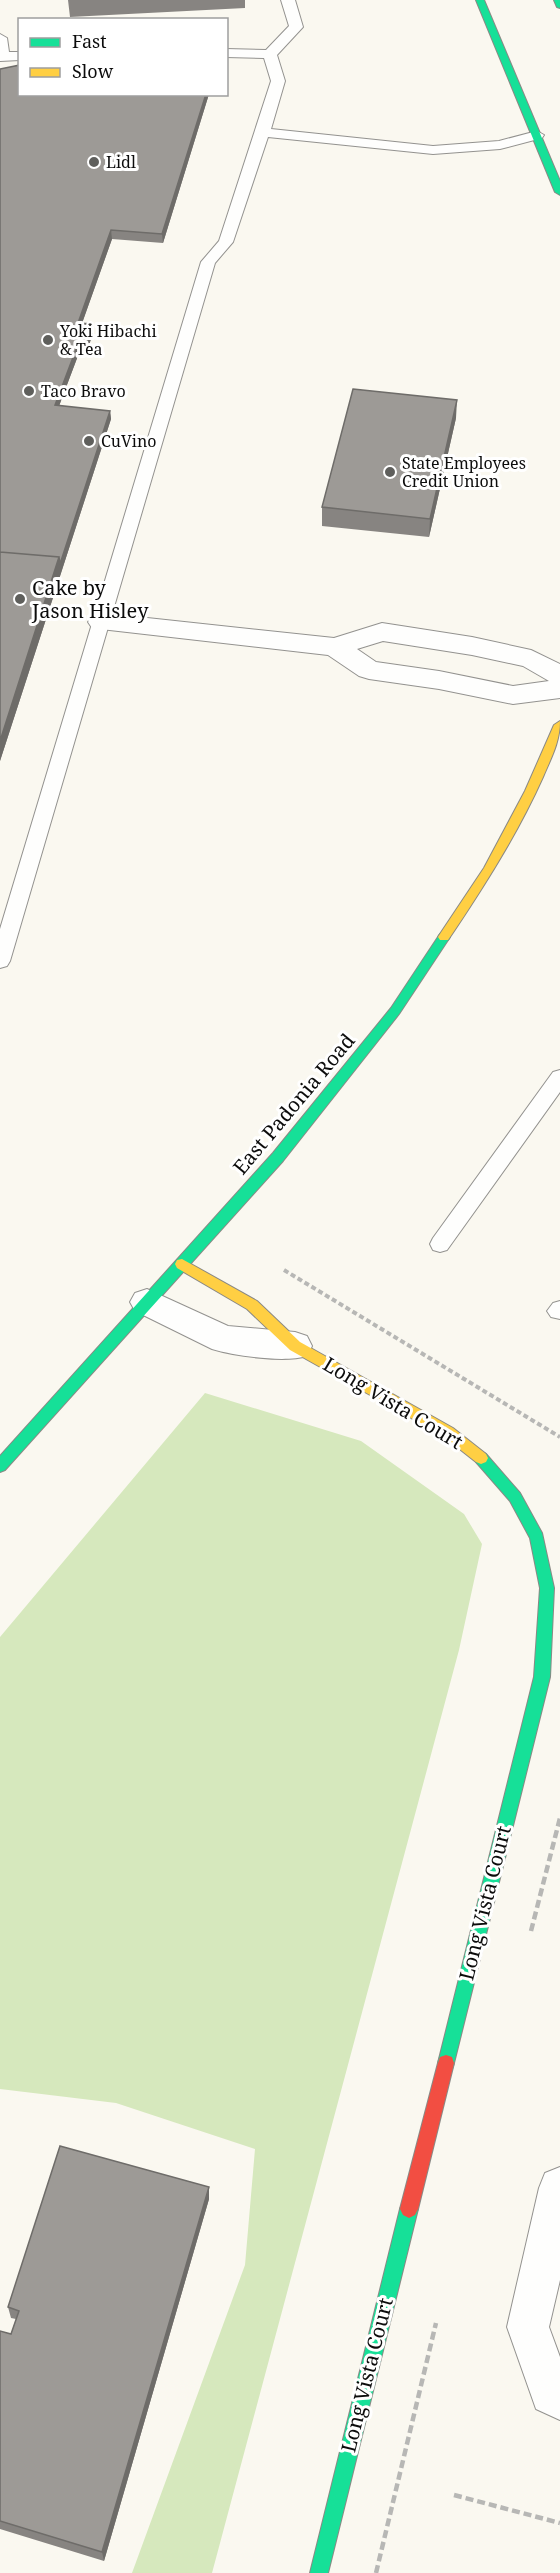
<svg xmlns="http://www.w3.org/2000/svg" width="560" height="2573" viewBox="0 0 560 2573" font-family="'Noto Serif',serif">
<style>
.forest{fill:#d6e8bd}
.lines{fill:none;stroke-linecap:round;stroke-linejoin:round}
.lane-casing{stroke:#93928f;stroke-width:2}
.street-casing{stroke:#93928f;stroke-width:2}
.fast-casing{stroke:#8a8985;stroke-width:2}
.slow-casing{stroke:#8a8985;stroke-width:2}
.jam-casing{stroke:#8a8985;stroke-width:2}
.path-far1{stroke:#b7b7b5;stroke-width:4;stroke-dasharray:5 3;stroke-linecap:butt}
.path{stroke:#b7b7b5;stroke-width:4.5;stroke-dasharray:8 4;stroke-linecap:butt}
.lane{fill:#fefefd;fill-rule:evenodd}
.street{fill:#fefefd;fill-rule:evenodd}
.fast{fill:#16e098;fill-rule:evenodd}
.slow{fill:#ffcf43;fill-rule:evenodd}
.jam{fill:#f24e42;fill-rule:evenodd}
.wall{fill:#878481}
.shaded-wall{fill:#6e6c69}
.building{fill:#9d9a96;stroke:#6e6c69;stroke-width:1.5}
.poi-dot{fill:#5f5f5c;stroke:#fff;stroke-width:2}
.labels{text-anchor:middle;stroke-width:6;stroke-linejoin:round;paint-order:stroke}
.far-poi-label{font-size:16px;fill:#0c0c0c;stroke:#fff;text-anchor:start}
.poi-label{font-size:20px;fill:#0c0c0c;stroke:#fff;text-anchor:start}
.street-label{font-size:20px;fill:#0c0c0c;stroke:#fff}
</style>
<rect width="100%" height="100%" fill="#faf8f0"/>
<path class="forest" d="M 205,1393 L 361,1441 L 464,1514 L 482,1544 L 459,1650 L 212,2573 L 132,2573 L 245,2265 L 255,2149 L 116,2103 L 0,2089 L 0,1637 Z"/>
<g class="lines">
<defs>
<path id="lane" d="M 281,0 L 295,0 L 303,27 L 277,55 L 285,81 L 271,129 L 433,146 L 499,141 L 537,131 L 544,135 L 542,138 L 500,149 L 433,154 L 268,137 L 233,242 L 215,263 L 10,961 L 7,966 L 0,968 L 0,929 L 201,262 L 219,241 L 271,81 L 264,58 L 226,57 L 226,49 L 266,50 L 289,26 Z
M 0,34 L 7,38 L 9,52 L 20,52 L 20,60 L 0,61 Z
M 560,1070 L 560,1092 L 447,1250 L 440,1252 L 433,1250 L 430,1244 L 433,1238 L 553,1072 Z
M 560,1301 L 560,1319 L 551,1317 L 547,1311 L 553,1303 Z"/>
<path id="street" d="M 101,613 L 334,638 L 382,623 L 472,637 L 531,650 L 560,664 L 560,698 L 513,704 L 439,689 L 369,679 L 359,676 L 328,655 L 92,628 L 88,622 L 92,616 ZM 383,641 L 472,655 L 523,666 L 549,681 L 513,686 L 439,671 L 376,662 L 357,649 Z
M 147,1289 L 228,1326 L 295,1332 L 307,1336 L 312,1346 L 307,1356 C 285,1363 235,1356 212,1349 L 135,1311 L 130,1302 L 135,1293 Z
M 560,2167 L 560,2280 L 549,2327 L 560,2357 L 560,2420 L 536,2409 L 507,2327 L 539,2188 L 545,2173 Z"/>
<path id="fast" d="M 476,0 L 484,0 L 560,181 L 560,195 L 555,192 Z
M 554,0 L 560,0 L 560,8 L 557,7 Z
M 444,933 L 450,937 L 399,1014 L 283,1161 L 5,1470 L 0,1472 L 0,1456 L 273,1153 L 391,1008 L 440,934 Z
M 481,1452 L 486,1454 L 520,1493 L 542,1533 L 554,1588 L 550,1677 L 454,2063 L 452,2069 L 446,2071 L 440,2069 L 438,2063 L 534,1677 L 540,1588 L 530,1538 L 510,1501 L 476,1462 L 474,1458 L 476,1454 Z
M 409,2200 L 415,2203 L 418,2209 L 328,2573 L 310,2573 L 400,2209 L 403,2203 Z"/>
<path id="slow" d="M 560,721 C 560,742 551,758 543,777 C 517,835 483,888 448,940 L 440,940 L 438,937 L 484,868 L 525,791 L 554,725 Z
M 182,1259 L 257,1301 L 300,1342 L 453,1428 L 486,1454 L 488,1458 L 486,1462 L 481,1464 L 476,1462 L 443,1436 L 290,1350 L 247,1309 L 177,1268 L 175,1264 L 177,1260 Z"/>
<path id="jam" d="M 446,2055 L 452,2057 L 454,2063 L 418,2209 L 415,2215 L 409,2218 L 403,2215 L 400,2209 L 438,2063 L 440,2057 Z"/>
</defs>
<use href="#lane" class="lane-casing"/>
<use href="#street" class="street-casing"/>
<use href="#fast" class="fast-casing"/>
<use href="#slow" class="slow-casing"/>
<use href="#jam" class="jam-casing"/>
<path class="path-far1" d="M 284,1270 L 560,1437"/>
<path class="path" d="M 531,1931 L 560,1818
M 454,2495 L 560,2523
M 376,2573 L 436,2323"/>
<use href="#lane" class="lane"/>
<use href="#street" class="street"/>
<use href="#fast" class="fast"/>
<use href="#slow" class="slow"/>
<use href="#jam" class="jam"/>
</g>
<path class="wall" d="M 68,0 L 245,0 L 245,8 L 70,17 Z
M 0,69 L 20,94 L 209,94 L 163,243 L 112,239 L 82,323 L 92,324 L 93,333 L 86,354 L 79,353 L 59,406 L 110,411 L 111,419 L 0,761 Z
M 456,418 L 429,537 L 322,526 L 322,507 Z
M 209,2187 L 209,2199 L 104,2561 L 0,2529 L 0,2332 L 11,2334 L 16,2319 L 11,2318 L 8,2307 Z"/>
<path class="shaded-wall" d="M 206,94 L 209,94 L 163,243 L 162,234 Z
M 111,230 L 112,239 L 79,332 L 78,323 Z
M 92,324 L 93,333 L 86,354 L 86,345 Z
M 78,344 L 79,353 L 56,414 L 55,405 Z
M 457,400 L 456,418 L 429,537 L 430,519 Z
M 110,411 L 111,419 L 0,761 L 0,741 L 59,557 Z
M 209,2187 L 209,2199 L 104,2561 L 102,2552 Z"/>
<path class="building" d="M 20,65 L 20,94 L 206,94 L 162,234 L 111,230 L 78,323 L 92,324 L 86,345 L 78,344 L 55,405 L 110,411 L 60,564 L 59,557 L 0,552 L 0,69 Z
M 353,389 L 457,400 L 430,519 L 322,507 Z
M 0,552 L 59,557 L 0,741 Z
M 60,2146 L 209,2187 L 102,2552 L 0,2521 L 0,2331 L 11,2334 L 19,2311 L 8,2307 Z"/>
<g class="poi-dot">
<circle cx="94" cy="162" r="6"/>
<circle cx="48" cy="340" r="6"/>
<circle cx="29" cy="391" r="6"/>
<circle cx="89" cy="441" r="6"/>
<circle cx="390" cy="472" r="6"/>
<circle cx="20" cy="599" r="6"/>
</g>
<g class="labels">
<g class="far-poi-label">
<text x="106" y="168">Lidl</text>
<text x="60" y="337">Yoki Hibachi<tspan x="60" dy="18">&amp; Tea</tspan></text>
<text x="41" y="397">Taco Bravo</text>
<text x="101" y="447">CuVino</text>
<text x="402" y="469">State Employees<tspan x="402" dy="18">Credit Union</tspan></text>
</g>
<g class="poi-label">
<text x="32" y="595">Cake by<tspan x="32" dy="23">Jason Hisley</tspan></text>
</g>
<g class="street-label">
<text transform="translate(294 1104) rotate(-50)" y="7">East Padonia Road</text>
<text transform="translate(393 1403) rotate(31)" y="7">Long Vista Court</text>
<text transform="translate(485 1903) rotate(-76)" y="7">Long Vista Court</text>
<text transform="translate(367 2375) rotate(-76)" y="7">Long Vista Court</text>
</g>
</g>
<rect x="18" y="18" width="210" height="78" fill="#ffffff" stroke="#9e9e9e" stroke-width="1.5"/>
<rect x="30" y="38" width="30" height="9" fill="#16e098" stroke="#9e9e9e" stroke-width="1.5"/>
<text x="72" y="48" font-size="18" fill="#0c0c0c">Fast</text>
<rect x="30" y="68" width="30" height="9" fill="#ffcf43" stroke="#9e9e9e" stroke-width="1.5"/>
<text x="72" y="78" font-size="18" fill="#0c0c0c">Slow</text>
</svg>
